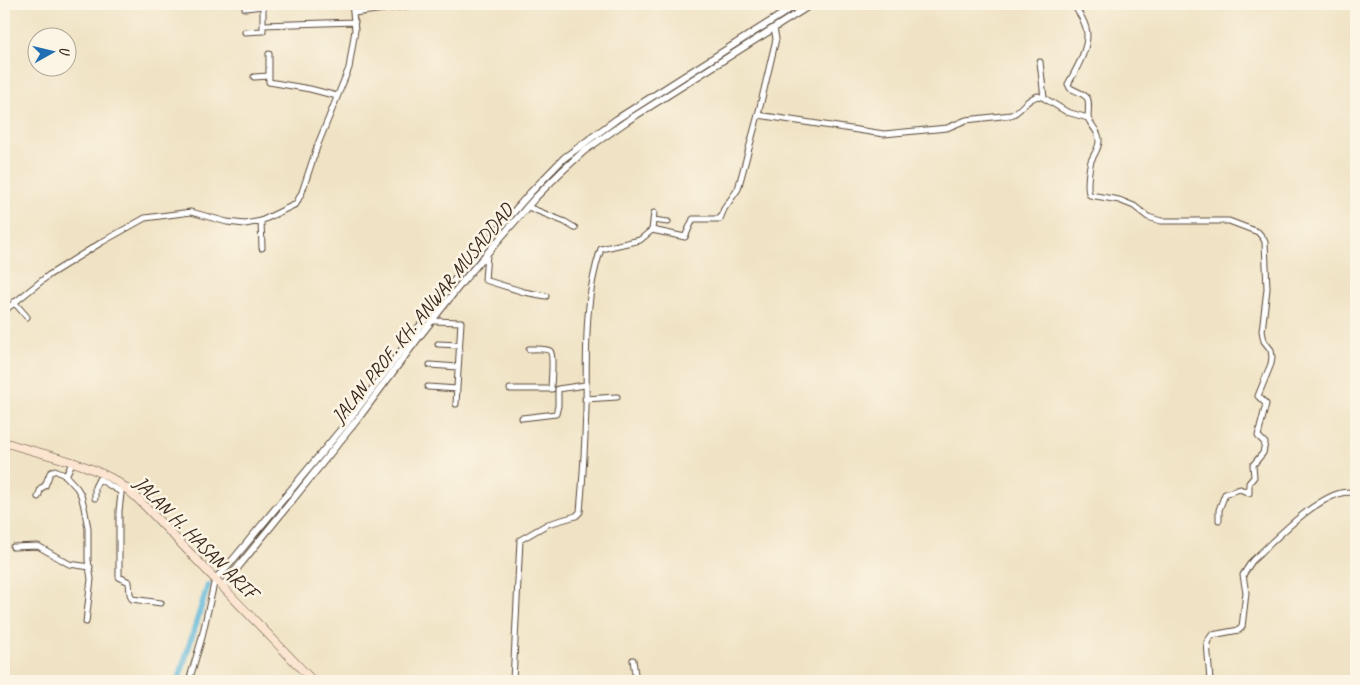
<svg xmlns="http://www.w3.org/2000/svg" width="1360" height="685" viewBox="0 0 1360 685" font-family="Caveat,sans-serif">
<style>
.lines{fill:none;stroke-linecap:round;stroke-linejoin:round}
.canal{stroke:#5cb6d9;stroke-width:6}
.minor-casing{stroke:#564637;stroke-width:7}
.tertiary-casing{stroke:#564637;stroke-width:8}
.secondary-casing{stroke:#564637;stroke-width:9}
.minor{stroke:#fff;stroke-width:5}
.tertiary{stroke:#fff;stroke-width:6}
.secondary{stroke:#fce5d0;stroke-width:8}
.labels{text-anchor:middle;stroke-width:5;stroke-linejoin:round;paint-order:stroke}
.street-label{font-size:20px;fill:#3b2a1e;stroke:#fcf5e5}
</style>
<rect width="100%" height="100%" fill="#fcf5e5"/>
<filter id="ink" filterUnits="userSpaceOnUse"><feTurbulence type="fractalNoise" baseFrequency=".02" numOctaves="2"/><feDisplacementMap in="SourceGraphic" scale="10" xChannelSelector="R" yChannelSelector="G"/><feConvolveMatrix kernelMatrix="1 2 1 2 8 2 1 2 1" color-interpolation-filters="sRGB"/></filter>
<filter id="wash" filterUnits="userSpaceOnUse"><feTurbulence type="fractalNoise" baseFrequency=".0096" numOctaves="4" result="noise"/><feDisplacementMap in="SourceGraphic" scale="20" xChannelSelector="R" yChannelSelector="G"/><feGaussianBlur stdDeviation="1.12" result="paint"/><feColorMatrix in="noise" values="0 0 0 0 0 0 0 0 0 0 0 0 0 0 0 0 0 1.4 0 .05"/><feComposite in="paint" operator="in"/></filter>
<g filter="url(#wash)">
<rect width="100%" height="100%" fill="#f0e3c5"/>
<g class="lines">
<path class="canal" d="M 178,681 L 208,585"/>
</g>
</g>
<g filter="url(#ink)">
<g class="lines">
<defs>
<path id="minor" d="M 245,8 L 263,6
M 354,13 L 421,4
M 263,25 L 355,22
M 245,32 L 263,31 L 263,4
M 269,54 L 269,82 L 310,89 L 337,96
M 1040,62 L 1044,98
M 254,77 L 269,76
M 758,115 L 776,39 L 774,28
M 1088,118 C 1091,126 1098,130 1099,139 C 1100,147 1094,154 1091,161 C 1089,168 1086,191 1090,195 L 1119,200 L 1134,206 L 1148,217 L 1161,221 L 1229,221 L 1258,232 L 1263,238 L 1265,242 L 1267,289 L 1262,331 L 1264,341 L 1271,350 L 1272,357 L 1271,364 L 1258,396 L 1266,404 L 1258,436 L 1265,443 L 1263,453 L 1253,465 L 1254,477 L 1249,483 L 1249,493 L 1240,489 L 1225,494 L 1219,510 L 1219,520
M 528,207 L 565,222 L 575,228
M 653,220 L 668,222
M 261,221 L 262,248
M 652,230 L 654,213
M 487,254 L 485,280 L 524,292 L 546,296
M 14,302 L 27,317
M 4,311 L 49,275 L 102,242 L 145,218 L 191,212 L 227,222 L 245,224 L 261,221 L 296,204 L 302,192 L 318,144 L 349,68 L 355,30 L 352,4
M 433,321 L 461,322 L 456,404
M 438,344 L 459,345
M 529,349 C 534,349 546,348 550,351 C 554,355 551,382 551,389
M 430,365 L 458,367
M 428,387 L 457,389
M 510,389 L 552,389
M 585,399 L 617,397
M 522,418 L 556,414 L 558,406 L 558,389 L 585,385
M 66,476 L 72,463
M 122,485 L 119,511 L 119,577 L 129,582 L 130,594 L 132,599 L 161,603
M 38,497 L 41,488 L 45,486 L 50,473 L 55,470 L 66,476 L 77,488 L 81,495 L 84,507 L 88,528 L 88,560 L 91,579 L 86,622
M 95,498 L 95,487 L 99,479 L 121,492
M 13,547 L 38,546 L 69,564 L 90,567
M 633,660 L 636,681
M 189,681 L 201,641 L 215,579
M 513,681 L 520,540 L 548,524 L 576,516 L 580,512 C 583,478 585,443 586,409 C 587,356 583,301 601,249 L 640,240 L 652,230 L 685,237 L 693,219 L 720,219 L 724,209 L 738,189 L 758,115 L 884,134 L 947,128 L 966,120 L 1011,115 C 1021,112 1025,99 1038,96 L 1044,98 L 1067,112 L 1088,118 C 1089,95 1091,98 1070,88 L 1068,84 C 1076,70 1091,45 1086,28 C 1084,20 1078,11 1073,4
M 1210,681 L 1207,642 L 1212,635 L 1239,630 L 1242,627 L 1246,593 L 1243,575 L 1252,561 C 1275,540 1311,501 1341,493 C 1346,492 1351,492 1356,492"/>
<path id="tertiary" d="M 215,579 L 227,567 L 348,421 L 457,277 L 530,193 L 564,158 L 617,119 L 798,4
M 222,587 L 357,420 L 419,337 L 464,280 L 535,198 L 561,172 L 584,151 L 627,121 L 812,4"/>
<path id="secondary" d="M 4,442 C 39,454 78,460 111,478 C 124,485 134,495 144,505 L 313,681"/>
</defs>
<use href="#minor" class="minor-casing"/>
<use href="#tertiary" class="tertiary-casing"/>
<use href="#secondary" class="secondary-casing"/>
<use href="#minor" class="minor"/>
<use href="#tertiary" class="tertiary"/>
<use href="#secondary" class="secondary"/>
</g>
</g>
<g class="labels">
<g class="street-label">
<text transform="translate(422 313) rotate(-51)" y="7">JALAN PROF. KH. ANWAR MUSADDAD</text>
<text transform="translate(196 537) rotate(45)" y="7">JALAN H. HASAN ARIF</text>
</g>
</g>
<rect width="1360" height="685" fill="none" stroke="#fcf5e5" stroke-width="20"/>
<g transform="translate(52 52) rotate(82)"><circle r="24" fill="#fcf5e5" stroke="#afa495"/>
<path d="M0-4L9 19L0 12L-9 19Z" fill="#1f6fb2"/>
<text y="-8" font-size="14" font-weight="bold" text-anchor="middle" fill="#3b2a1e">U</text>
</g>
</svg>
